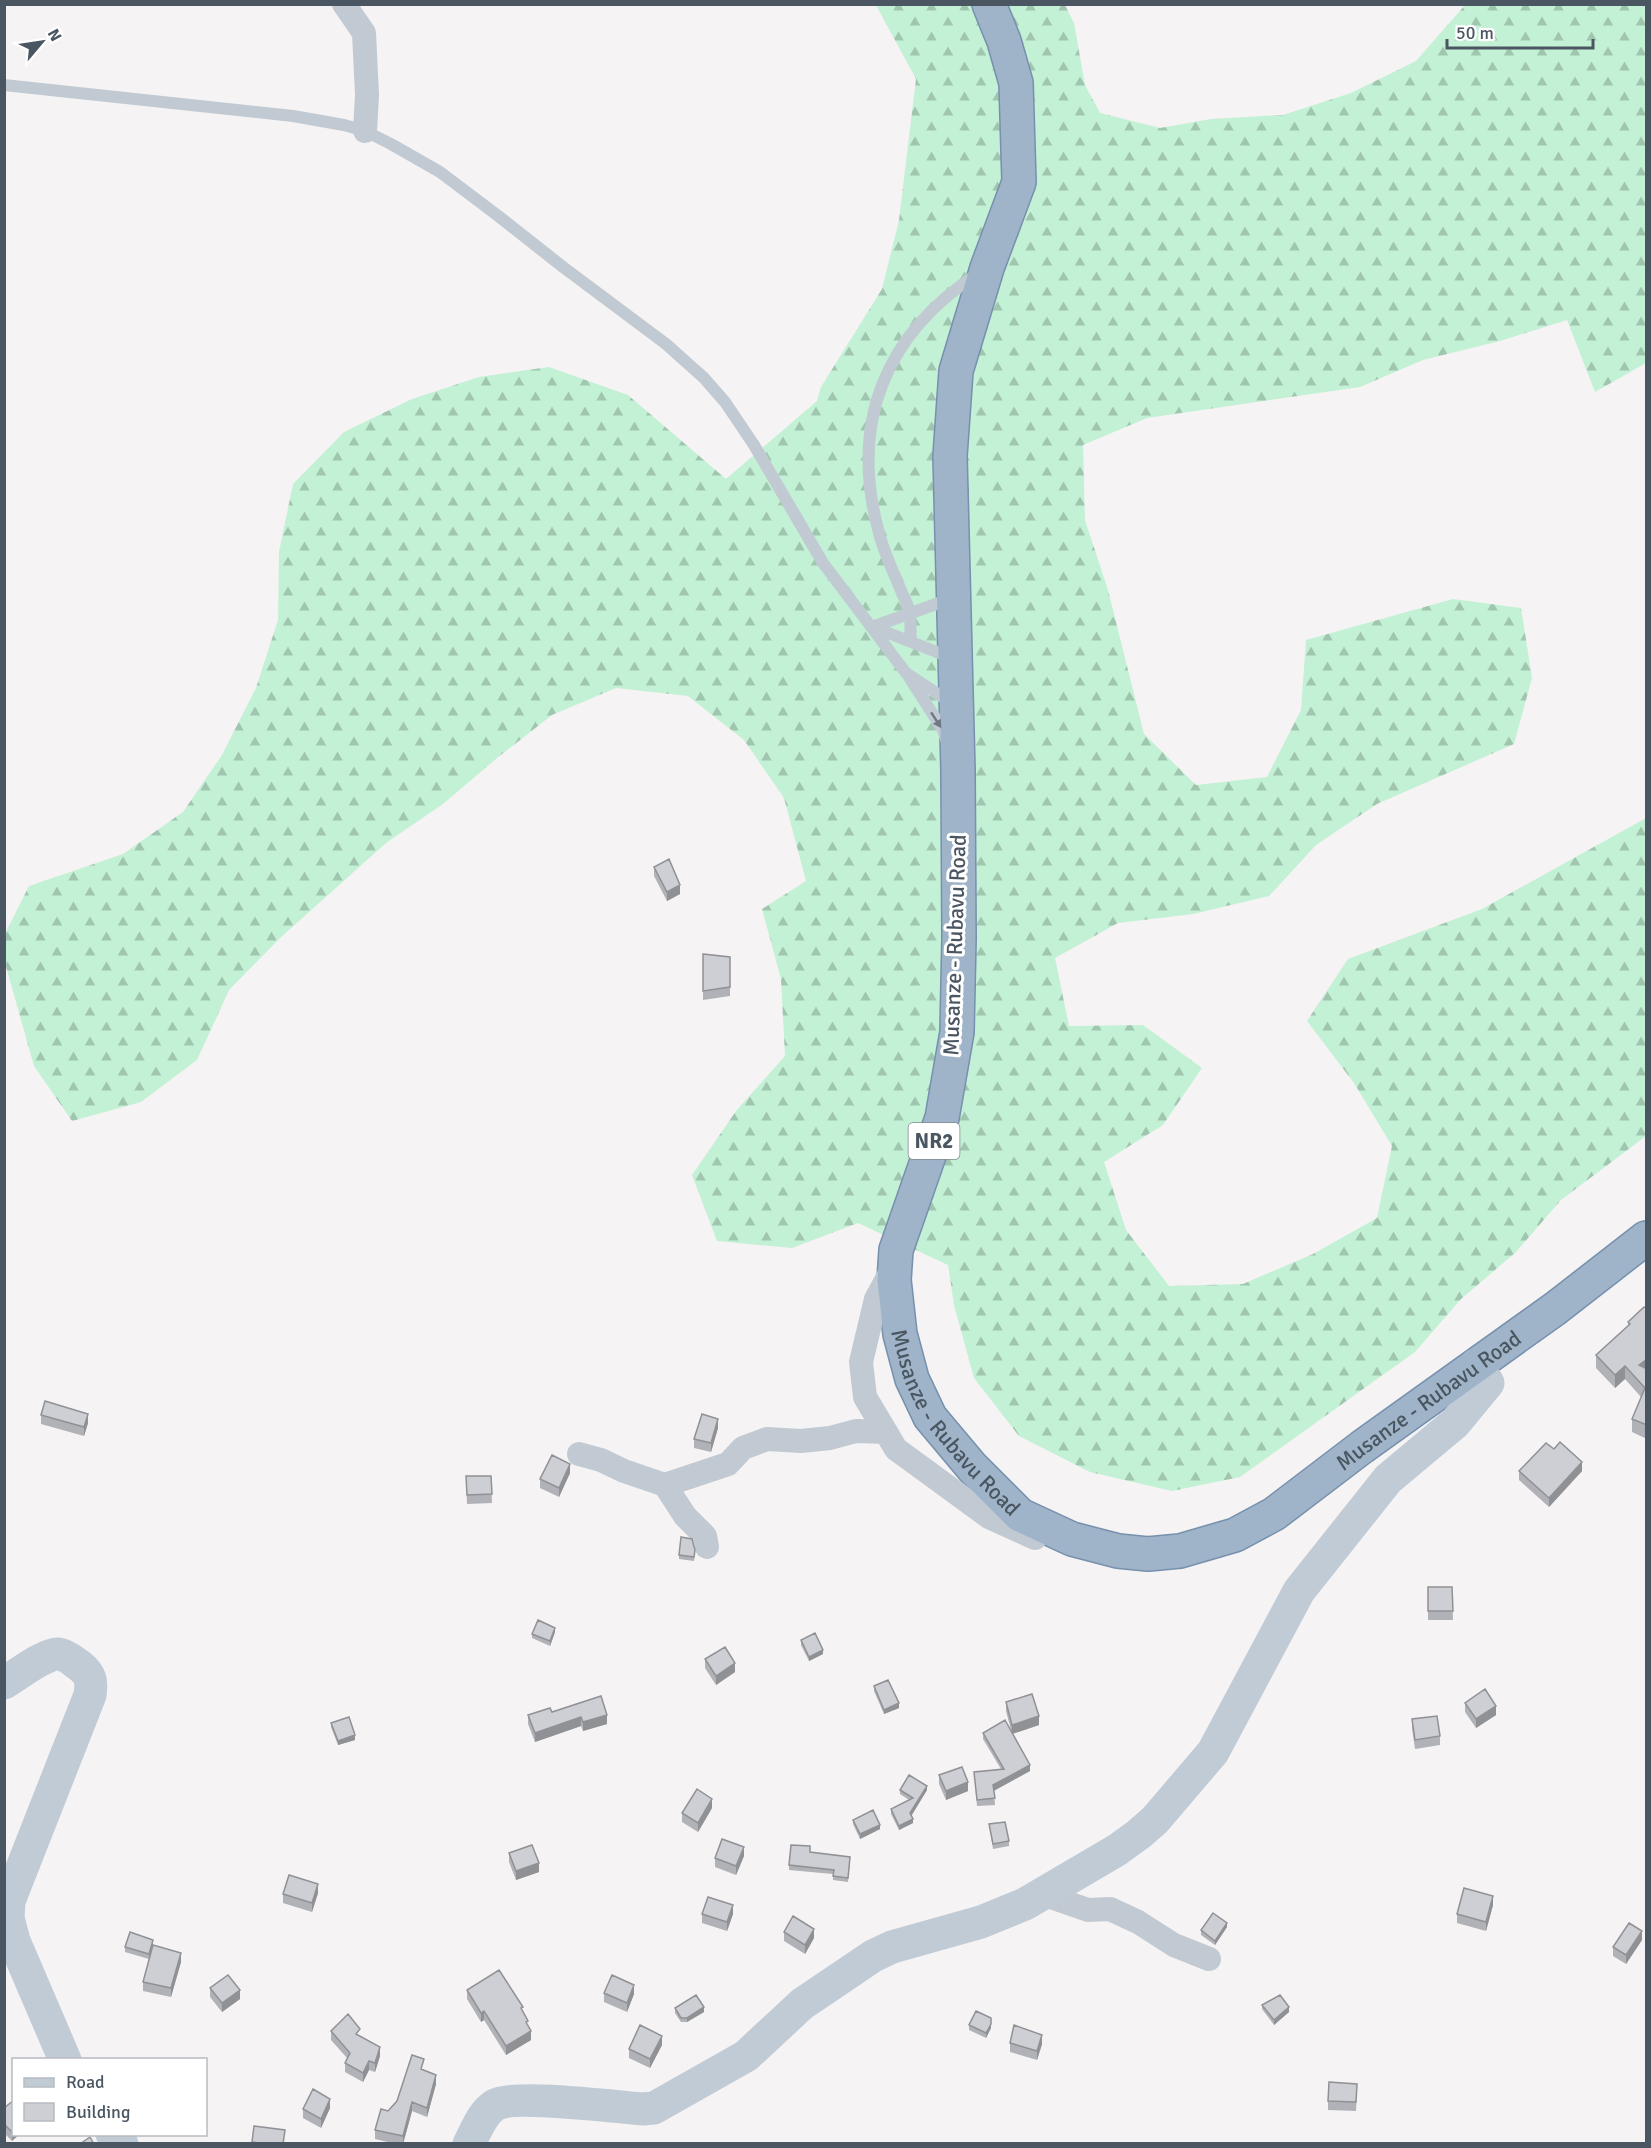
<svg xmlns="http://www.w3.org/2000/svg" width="1651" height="2148" viewBox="0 0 1651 2148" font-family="Signika,sans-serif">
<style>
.forest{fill:url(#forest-firs)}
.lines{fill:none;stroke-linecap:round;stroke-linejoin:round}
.trunk-casing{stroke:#7690ad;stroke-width:36}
.service{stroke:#c1cad2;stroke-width:12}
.minor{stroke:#c1cad2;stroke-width:24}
.secondary{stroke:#c1cbd6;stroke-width:33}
.trunk{stroke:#9fb4c9;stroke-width:33}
.wall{fill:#b0b2b7}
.shaded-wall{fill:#909195}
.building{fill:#cdcfd5;stroke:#909195;stroke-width:1.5}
.oneway{fill:#6e7983}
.labels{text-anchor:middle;stroke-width:6;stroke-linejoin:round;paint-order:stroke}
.shield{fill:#fff;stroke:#808990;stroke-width:1.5}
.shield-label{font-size:21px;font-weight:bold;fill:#4a5661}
.street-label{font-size:22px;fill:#4a5661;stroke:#fff}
</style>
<defs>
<pattern id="forest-firs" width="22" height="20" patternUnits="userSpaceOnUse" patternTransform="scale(1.5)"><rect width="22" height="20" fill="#c3f1d5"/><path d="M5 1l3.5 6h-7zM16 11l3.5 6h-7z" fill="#a0c6b0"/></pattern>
</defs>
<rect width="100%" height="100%" fill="#f5f3f3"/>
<path class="forest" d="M 876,5 L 1065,5 L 1074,23 L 1085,85 L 1100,113 L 1160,128 L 1211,119 L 1283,115 L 1351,93 L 1416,61 L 1465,5 L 1646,5 L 1646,363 L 1595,392 L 1567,320 L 1500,341 L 1423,360 L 1360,387 L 1147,418 L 1083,445 L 1085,520 L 1108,590 L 1144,734 L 1196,785 L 1267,777 L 1301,710 L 1306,640 L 1453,599 L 1521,608 L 1532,678 L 1514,744 L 1377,804 L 1316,845 L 1269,896 L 1193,914 L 1118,923 L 1055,958 L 1069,1026 L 1143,1025 L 1202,1068 L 1163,1125 L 1104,1162 L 1126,1230 L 1169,1286 L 1243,1284 L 1313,1254 L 1377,1218 L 1392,1146 L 1354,1083 L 1307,1021 L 1348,959 L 1482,909 L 1646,818 L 1646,1136 L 1561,1200 L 1515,1253 L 1461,1299 L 1415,1352 L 1240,1477 L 1172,1491 L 1090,1472 L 1019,1436 L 974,1378 L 954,1305 L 948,1265 L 858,1223 L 792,1248 L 717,1241 L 692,1175 L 736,1111 L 785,1056 L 781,979 L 762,909 L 806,881 L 784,798 L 744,740 L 688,696 L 616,688 L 552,715 L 497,758 L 443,804 L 386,843 L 280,938 L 229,990 L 197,1060 L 141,1102 L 72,1121 L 34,1066 L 5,963 L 4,936 L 29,886 L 123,854 L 183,812 L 222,755 L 256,688 L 278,620 L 279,552 L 293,484 L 344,432 L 412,399 L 479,377 L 549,367 L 628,395 L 726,479 L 817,401 L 821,387 L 882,289 L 899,220 L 916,79 Z"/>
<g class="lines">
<defs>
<g id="trunk">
<path id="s1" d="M 989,4 L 1004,41 L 1016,83 L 1019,182 L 987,268 L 956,371 L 950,456 L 958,771 L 959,938 L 957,1032 L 942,1118 L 896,1250 L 894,1280 L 900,1334 L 912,1379 L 930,1417 L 972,1467 L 1020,1515 L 1072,1539 L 1118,1551 L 1148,1554 L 1180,1551 L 1235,1535 L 1274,1514 L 1362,1447 L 1556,1308 L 1646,1238"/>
</g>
</defs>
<use href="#trunk" class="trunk-casing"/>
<path class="service" d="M 4,85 L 293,116 L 344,125 L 365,131 L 391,144 L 440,172 L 497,215 L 563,267 L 666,344 L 704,378 L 725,402 L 754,445 L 823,563 L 906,673 L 953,704
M 872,627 L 953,598
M 873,627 L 952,658
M 911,641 C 910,633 911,623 910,614 C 909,607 905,599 902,593 C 894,573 884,553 879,533 C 849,424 884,334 979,273
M 909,677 L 943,730 L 946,739"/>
<path class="minor" d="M 344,4 L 364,33 L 367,95 L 365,131
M 894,1266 L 876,1299 L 861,1362 L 865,1397 L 896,1449 L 989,1517 L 1035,1538
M 579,1454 L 601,1460 L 624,1471 L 665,1485 L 728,1464 L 743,1448 L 767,1439 L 801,1441 L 830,1438 L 856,1431 L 886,1432
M 665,1485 L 685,1516 L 705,1536 L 707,1547
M 1042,1894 L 1088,1910 L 1110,1909 L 1138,1922 L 1174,1945 L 1209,1959"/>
<path class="secondary" d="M 4,1683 C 16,1676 47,1652 59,1654 C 67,1655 74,1662 80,1666 C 91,1675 92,1681 90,1695 L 9,1901 L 8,1918 L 14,1941 L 65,2060
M 112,2134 L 122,2144
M 469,2144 C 476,2131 482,2113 495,2105 C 513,2094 617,2107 643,2109 L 654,2108 L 746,2056 L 802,2004 L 873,1956 L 892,1947 L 981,1922 L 1025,1904 L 1117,1850 L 1139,1834 L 1155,1820 L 1213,1752 L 1299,1591 L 1388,1479 L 1455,1423 L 1488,1383 L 1476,1365"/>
<use href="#trunk" class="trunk"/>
</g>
<path class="wall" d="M 654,867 L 680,894 L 667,901 L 654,876 Z
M 703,954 L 730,957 L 730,996 L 703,1000 Z
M 1647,1309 L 1647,1439 L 1632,1432 L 1632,1419 L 1641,1397 L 1625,1379 L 1615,1388 L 1596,1368 L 1596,1355 L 1628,1326 L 1628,1322 Z
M 41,1415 L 88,1423 L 84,1436 L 41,1424 Z
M 718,1428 L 711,1452 L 694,1448 L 694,1439 Z
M 1554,1449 L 1582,1471 L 1549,1507 L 1519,1480 L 1519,1471 Z
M 570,1473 L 559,1497 L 540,1488 L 540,1479 Z
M 466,1476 L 491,1476 L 492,1503 L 467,1504 Z
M 695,1554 L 694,1561 L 679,1559 L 679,1555 Z
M 1428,1587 L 1452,1587 L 1453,1620 L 1428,1620 Z
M 555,1632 L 550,1646 L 532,1638 L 532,1634 Z
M 801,1640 L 823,1654 L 809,1661 L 801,1645 Z
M 705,1659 L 735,1672 L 716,1685 L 705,1668 Z
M 874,1686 L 899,1708 L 884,1714 L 874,1691 Z
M 1006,1702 L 1039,1725 L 1012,1734 L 1006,1711 Z
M 1465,1703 L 1496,1715 L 1476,1728 L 1465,1712 Z
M 552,1712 L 607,1724 L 583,1731 L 581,1726 L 535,1742 L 528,1724 L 528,1715 Z
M 1412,1719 L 1440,1736 L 1440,1745 L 1415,1749 L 1412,1728 Z
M 331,1723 L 355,1740 L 338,1745 L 331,1727 Z
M 983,1733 L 1030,1771 L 994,1791 L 995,1805 L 977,1806 L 974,1772 L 1001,1769 L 983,1739 Z
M 939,1775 L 968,1791 L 946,1800 L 939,1784 Z
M 900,1790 L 927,1790 L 911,1816 L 913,1823 L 899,1830 L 891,1814 L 891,1809 L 909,1800 L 900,1794 Z
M 712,1808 L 698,1832 L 682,1822 L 682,1813 Z
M 853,1820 L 880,1829 L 860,1839 L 853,1824 Z
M 989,1824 L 1009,1841 L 1009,1846 L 993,1849 Z
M 810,1852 L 850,1861 L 848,1882 L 833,1880 L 833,1874 L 789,1870 L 789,1865 Z
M 509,1853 L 539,1872 L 516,1880 L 509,1862 Z
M 744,1856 L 736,1875 L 715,1867 L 715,1858 Z
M 318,1893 L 312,1912 L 283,1903 L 283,1894 Z
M 1493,1905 L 1486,1931 L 1457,1923 L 1457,1914 Z
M 702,1914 L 733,1914 L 727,1931 L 702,1923 Z
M 1227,1927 L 1215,1945 L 1201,1935 L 1201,1930 Z
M 784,1932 L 814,1938 L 805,1954 L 784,1941 Z
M 1642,1940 L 1626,1964 L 1613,1956 L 1613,1947 Z
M 153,1944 L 149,1959 L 125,1952 L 125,1947 Z
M 181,1962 L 171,1997 L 143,1991 L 143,1982 Z
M 210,1988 L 240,1999 L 222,2012 L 210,1997 Z
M 467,1990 L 523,2012 L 531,2040 L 506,2055 L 484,2020 L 481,2022 L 467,1999 Z
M 604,1993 L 634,1994 L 627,2012 L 604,2002 Z
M 1262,2005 L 1289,2012 L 1274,2025 L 1262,2009 Z
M 675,2008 L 704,2012 L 687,2022 L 681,2022 L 675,2013 Z
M 969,2025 L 991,2028 L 986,2038 L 969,2030 Z
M 331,2031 L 360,2036 L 380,2056 L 375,2072 L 369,2070 L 363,2082 L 345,2072 L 345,2063 L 347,2058 L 331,2040 Z
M 1010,2043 L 1042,2044 L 1037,2060 L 1010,2052 Z
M 662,2045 L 650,2068 L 629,2058 L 629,2049 Z
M 424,2068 L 423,2070 L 436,2084 L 427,2117 L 412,2111 L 403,2144 L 396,2144 L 375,2139 L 375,2130 L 388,2111 Z
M 1357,2093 L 1356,2111 L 1328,2110 L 1328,2101 Z
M 14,2100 L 12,2141 L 4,2133 L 4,2108 Z
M 330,2108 L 321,2128 L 303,2118 L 303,2109 Z"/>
<path class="shaded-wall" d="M 680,885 L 680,894 L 667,901 L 667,892 Z
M 1647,1359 L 1647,1372 L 1639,1365 Z
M 1625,1366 L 1625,1379 L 1615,1388 L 1615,1375 Z
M 88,1414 L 88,1423 L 84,1436 L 84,1427 Z
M 718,1419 L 718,1428 L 711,1452 L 711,1443 Z
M 1582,1462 L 1582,1471 L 1549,1507 L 1549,1498 Z
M 570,1464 L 570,1473 L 559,1497 L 559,1488 Z
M 555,1628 L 555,1632 L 550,1646 L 550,1641 Z
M 823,1650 L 823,1654 L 809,1661 L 809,1657 Z
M 735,1663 L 735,1672 L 716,1685 L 716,1676 Z
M 899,1703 L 899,1708 L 884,1714 L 884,1710 Z
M 1496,1706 L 1496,1715 L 1476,1728 L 1476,1719 Z
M 607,1715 L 607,1724 L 583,1731 L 583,1722 Z
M 1039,1716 L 1039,1725 L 1012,1734 L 1012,1725 Z
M 581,1717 L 581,1726 L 535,1742 L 535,1733 Z
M 355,1735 L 355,1740 L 338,1745 L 338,1741 Z
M 1030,1765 L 1030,1771 L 993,1791 L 993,1785 Z
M 968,1782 L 968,1791 L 946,1800 L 946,1791 Z
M 927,1786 L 927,1790 L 910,1818 L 910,1813 Z
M 712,1799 L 712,1808 L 698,1832 L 698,1823 Z
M 913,1819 L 913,1823 L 899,1830 L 899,1826 Z
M 880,1825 L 880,1829 L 860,1839 L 860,1834 Z
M 744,1847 L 744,1856 L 736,1875 L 736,1866 Z
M 539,1863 L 539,1872 L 516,1880 L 516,1871 Z
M 318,1884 L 318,1893 L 312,1912 L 312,1903 Z
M 1493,1896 L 1493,1905 L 1486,1931 L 1486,1922 Z
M 733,1905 L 733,1914 L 727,1931 L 727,1922 Z
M 1227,1923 L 1227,1927 L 1215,1945 L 1215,1941 Z
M 814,1929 L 814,1938 L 805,1954 L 805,1945 Z
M 1642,1931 L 1642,1940 L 1626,1964 L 1626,1955 Z
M 153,1940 L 153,1944 L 149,1959 L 149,1954 Z
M 181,1953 L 181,1962 L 171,1997 L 171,1988 Z
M 634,1985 L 634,1994 L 627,2012 L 627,2003 Z
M 240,1990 L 240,1999 L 222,2012 L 222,2003 Z
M 704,2007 L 704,2012 L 687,2022 L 687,2018 Z
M 1289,2007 L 1289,2012 L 1274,2025 L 1274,2020 Z
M 484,2011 L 484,2020 L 481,2022 L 481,2013 Z
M 991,2024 L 991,2028 L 986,2038 L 986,2033 Z
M 531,2031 L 531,2040 L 506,2055 L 506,2046 Z
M 1042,2035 L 1042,2044 L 1037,2060 L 1037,2051 Z
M 662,2036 L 662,2045 L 650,2068 L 650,2059 Z
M 380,2047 L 380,2056 L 375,2072 L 375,2063 Z
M 369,2061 L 369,2070 L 363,2082 L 363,2073 Z
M 436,2075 L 436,2084 L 427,2117 L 427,2108 Z
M 330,2099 L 330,2108 L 321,2128 L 321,2119 Z
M 412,2102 L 412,2111 L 403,2144 L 403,2136 Z
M 14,2131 L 14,2134 L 20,2134 L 12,2141 L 12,2132 Z"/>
<path class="building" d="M 669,859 L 680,885 L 667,892 L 654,867 Z
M 703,954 L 730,957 L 730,987 L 703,991 Z
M 1644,1307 L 1647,1309 L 1647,1359 L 1639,1365 L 1647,1369 L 1647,1425 L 1632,1419 L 1645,1388 L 1625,1366 L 1615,1375 L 1596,1355 L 1630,1324 L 1628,1322 Z
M 45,1401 L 88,1414 L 84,1427 L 41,1415 Z
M 702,1414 L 718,1419 L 711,1443 L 694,1439 Z
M 1560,1442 L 1582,1462 L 1549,1498 L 1519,1471 L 1546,1443 L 1554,1449 Z
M 552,1455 L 570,1464 L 559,1488 L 540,1479 Z
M 466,1476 L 491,1476 L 492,1494 L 467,1495 Z
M 681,1537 L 692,1539 L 695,1550 L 694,1557 L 679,1555 Z
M 1428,1587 L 1452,1587 L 1453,1611 L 1428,1611 Z
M 538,1620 L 555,1628 L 550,1641 L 532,1634 Z
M 815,1633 L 823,1650 L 809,1657 L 801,1640 Z
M 725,1647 L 735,1663 L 716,1676 L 705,1659 Z
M 888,1680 L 899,1703 L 884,1710 L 874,1686 Z
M 1485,1689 L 1496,1706 L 1476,1719 L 1465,1703 Z
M 1032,1694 L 1039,1716 L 1012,1725 L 1006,1702 Z
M 601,1696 L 607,1715 L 583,1722 L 581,1717 L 535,1733 L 528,1715 L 550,1708 L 552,1712 Z
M 1437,1716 L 1440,1736 L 1415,1740 L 1412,1719 Z
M 349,1717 L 355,1735 L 338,1741 L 331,1723 Z
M 1005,1720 L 1030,1765 L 993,1785 L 995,1798 L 977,1800 L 974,1772 L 1004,1769 L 983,1733 Z
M 962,1767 L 968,1782 L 946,1791 L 939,1775 Z
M 909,1775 L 927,1786 L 910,1813 L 913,1819 L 899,1826 L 891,1809 L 913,1798 L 900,1790 Z
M 697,1789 L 712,1799 L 698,1823 L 682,1813 Z
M 873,1810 L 880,1825 L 860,1834 L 853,1820 Z
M 1005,1822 L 1009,1841 L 993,1844 L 989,1824 Z
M 722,1839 L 744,1847 L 736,1866 L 715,1858 Z
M 532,1845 L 539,1863 L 516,1871 L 509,1853 Z
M 791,1845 L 810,1846 L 810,1852 L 850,1857 L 848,1878 L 833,1876 L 834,1870 L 789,1865 Z
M 289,1875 L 318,1884 L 312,1903 L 283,1894 Z
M 1464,1888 L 1493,1896 L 1486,1922 L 1457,1914 Z
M 708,1897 L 733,1905 L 727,1922 L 702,1914 Z
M 1213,1913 L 1227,1923 L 1215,1941 L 1201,1930 Z
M 793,1916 L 814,1929 L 805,1945 L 784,1932 Z
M 1629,1923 L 1642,1931 L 1626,1955 L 1613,1947 Z
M 130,1932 L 153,1940 L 149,1954 L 125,1947 Z
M 153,1945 L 181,1953 L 171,1988 L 143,1982 Z
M 499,1970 L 523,2007 L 521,2008 L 528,2021 L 526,2022 L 531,2031 L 506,2046 L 484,2011 L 481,2013 L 467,1990 Z
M 228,1975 L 240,1990 L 222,2003 L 210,1988 Z
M 612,1975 L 634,1985 L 627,2003 L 604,1993 Z
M 696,1995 L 704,2007 L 687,2018 L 681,2018 L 675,2008 Z
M 1280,1995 L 1289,2007 L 1274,2020 L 1262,2005 Z
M 976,2011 L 991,2018 L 991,2024 L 986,2033 L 969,2025 Z
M 348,2014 L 360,2029 L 356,2034 L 380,2047 L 375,2063 L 369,2061 L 363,2073 L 345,2063 L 350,2053 L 331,2031 Z
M 640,2025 L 662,2036 L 650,2059 L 629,2049 Z
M 1014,2025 L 1042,2035 L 1037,2051 L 1010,2043 Z
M 412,2055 L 424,2059 L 421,2069 L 436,2075 L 427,2108 L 412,2102 L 403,2136 L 375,2130 L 381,2109 L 388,2111 L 397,2101 Z
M 1329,2082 L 1357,2084 L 1356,2102 L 1328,2101 Z
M 313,2089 L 330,2099 L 321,2119 L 303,2109 Z
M 14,2100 L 14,2131 L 12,2132 L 4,2124 L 4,2117 L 5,2116 L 4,2115 L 4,2108 Z
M 254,2126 L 285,2130 L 283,2144 L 265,2144 L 252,2142 Z
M 90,2137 L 94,2144 L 80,2144 Z"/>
<defs><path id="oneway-solid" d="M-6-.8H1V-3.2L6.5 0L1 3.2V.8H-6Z" transform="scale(1.5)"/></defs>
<use class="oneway" href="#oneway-solid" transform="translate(936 720) rotate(57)"/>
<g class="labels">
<rect class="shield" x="908.5" y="1123" width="51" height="36" rx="4.5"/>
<g class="shield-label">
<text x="934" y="1148">NR2</text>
</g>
<g class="street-label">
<text transform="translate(954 945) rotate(-88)" y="8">Musanze - Rubavu Road</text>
<text dy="8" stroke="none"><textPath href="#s1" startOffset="2037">Musanze - Rubavu Road</textPath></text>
<text dy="8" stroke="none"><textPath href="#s1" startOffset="1461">Musanze - Rubavu Road</textPath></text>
</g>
</g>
<rect width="1651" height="2148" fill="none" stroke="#4a5661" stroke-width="12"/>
<rect x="12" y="2058" width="195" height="78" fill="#ffffff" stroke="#b7bbc0" stroke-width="1.5"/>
<rect x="24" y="2078" width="30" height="9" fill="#c1cbd6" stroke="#b7bbc0" stroke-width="1.5"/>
<text x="66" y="2088" font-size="18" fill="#4a5661">Road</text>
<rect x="24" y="2103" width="30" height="18" fill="#cdcfd5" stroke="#b7bbc0" stroke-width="1.5"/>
<text x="66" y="2118" font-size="18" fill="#4a5661">Building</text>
<g transform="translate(42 42) rotate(61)" stroke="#ffffff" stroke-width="4.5" paint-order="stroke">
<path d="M0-4.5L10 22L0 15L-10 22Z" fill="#4a5661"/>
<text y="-9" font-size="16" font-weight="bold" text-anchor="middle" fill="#4a5661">N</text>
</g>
<path d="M1447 39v9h146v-9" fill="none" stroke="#4a5661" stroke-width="3"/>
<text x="1456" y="39" font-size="18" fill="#4a5661" stroke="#ffffff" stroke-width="4.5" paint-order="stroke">50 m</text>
</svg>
